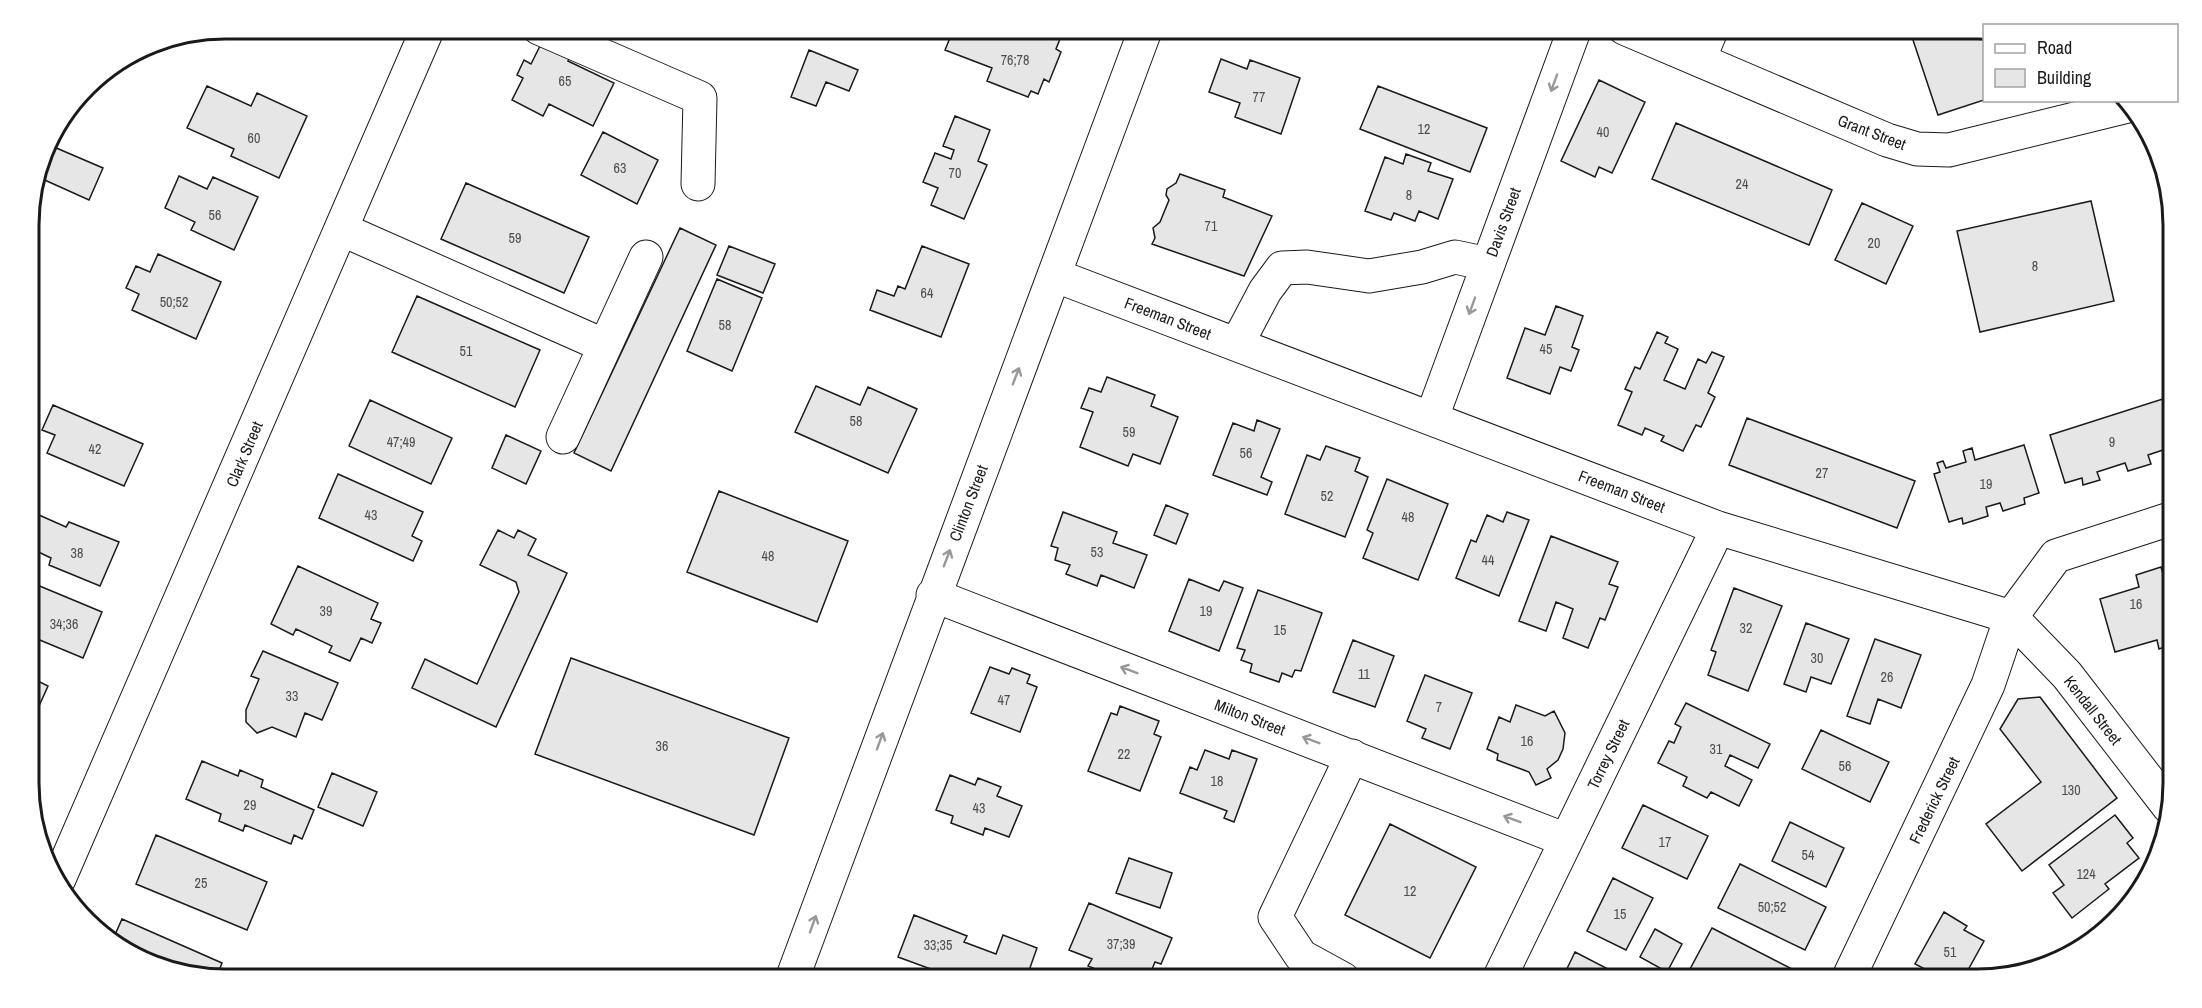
<svg xmlns="http://www.w3.org/2000/svg" width="2202" height="1008" viewBox="0 0 2202 1008" font-family="'Archivo Narrow',sans-serif">
<style>
.building{fill:#e6e6e6;stroke:#1a1a1a;stroke-width:1.5}
.lines{fill:none;stroke-linecap:round;stroke-linejoin:round}
.minor-casing{stroke:#1a1a1a;stroke-width:35}
.minor{stroke:#fff;stroke-width:33}
.oneway{stroke:#989898}
.labels{text-anchor:middle;stroke-width:4.5;stroke-linejoin:round;paint-order:stroke}
.number-label{font-size:14px;fill:#4d4d4d}
.street-label{font-size:16px;fill:#1a1a1a;stroke:#fff}
.rim{fill:none;stroke:#1a1a1a;stroke-width:3}
</style>
<rect width="100%" height="100%" fill="#fff"/>
<path class="building" d="M 954,28 L 1057,28 L 1055,32 L 1062,34 L 1056,49 L 1061,52 L 1049,82 L 1044,79 L 1038,94 L 1031,91 L 1028,97 L 987,81 L 992,68 L 945,50 Z
M 1909,28 L 1984,30 L 1984,100 L 1938,115 Z
M 543,40 L 571,53 L 568,61 L 614,83 L 593,126 L 549,104 L 543,116 L 512,100 L 523,78 L 517,75 L 524,60 L 531,64 Z
M 809,50 L 858,70 L 849,91 L 826,82 L 816,106 L 791,97 Z
M 1221,59 L 1247,69 L 1250,60 L 1300,78 L 1281,134 L 1235,117 L 1240,103 L 1209,92 Z
M 1599,80 L 1645,102 L 1612,173 L 1599,167 L 1595,177 L 1561,161 Z
M 207,86 L 251,106 L 257,93 L 307,116 L 279,178 L 231,156 L 234,149 L 187,128 Z
M 1378,86 L 1487,128 L 1470,172 L 1360,129 Z
M 955,116 L 990,130 L 978,161 L 987,165 L 964,219 L 931,205 L 938,188 L 923,182 L 935,153 L 951,159 L 954,150 L 943,146 Z
M 1676,123 L 1832,190 L 1809,245 L 1652,179 Z
M 603,132 L 658,160 L 637,204 L 581,175 Z
M 47,144 L 103,168 L 89,200 L 38,177 Z
M 1406,154 L 1431,163 L 1428,171 L 1453,179 L 1438,219 L 1419,211 L 1415,221 L 1394,213 L 1391,220 L 1365,211 L 1385,157 L 1403,164 Z
M 1180,174 L 1225,190 L 1223,197 L 1272,216 L 1244,276 L 1152,244 L 1155,238 L 1153,228 L 1160,222 L 1169,200 L 1166,195 L 1167,189 L 1176,183 Z
M 179,176 L 207,189 L 213,177 L 258,197 L 234,250 L 191,230 L 195,222 L 165,208 Z
M 466,183 L 589,237 L 564,293 L 441,239 Z
M 2091,201 L 2114,301 L 1980,332 L 1957,231 Z
M 1862,203 L 1913,226 L 1886,284 L 1835,260 Z
M 680,228 L 716,245 L 611,471 L 574,453 Z
M 729,246 L 775,264 L 763,293 L 717,275 Z
M 922,246 L 969,264 L 941,337 L 870,310 L 877,290 L 894,296 L 898,286 L 905,289 Z
M 158,254 L 221,282 L 196,339 L 132,310 L 139,294 L 126,288 L 136,266 L 150,272 Z
M 717,279 L 762,298 L 732,371 L 687,351 Z
M 417,296 L 540,350 L 515,407 L 392,352 Z
M 1556,306 L 1583,316 L 1572,347 L 1579,350 L 1571,371 L 1560,367 L 1550,394 L 1507,378 L 1525,328 L 1545,335 Z
M 1657,332 L 1668,337 L 1665,343 L 1678,349 L 1664,380 L 1685,389 L 1698,359 L 1706,363 L 1712,352 L 1724,357 L 1708,393 L 1715,397 L 1701,427 L 1696,425 L 1683,451 L 1661,441 L 1664,436 L 1645,428 L 1642,435 L 1618,425 L 1632,392 L 1625,389 L 1635,367 L 1640,369 Z
M 1107,377 L 1155,395 L 1151,406 L 1178,417 L 1160,464 L 1133,454 L 1128,466 L 1080,447 L 1093,412 L 1081,408 L 1089,388 L 1101,392 Z
M 816,386 L 860,405 L 868,387 L 917,409 L 888,473 L 795,432 Z
M 2172,396 L 2173,456 L 2166,458 L 2163,450 L 2148,455 L 2151,464 L 2128,471 L 2125,463 L 2097,472 L 2100,480 L 2083,485 L 2082,478 L 2065,483 L 2050,435 Z
M 370,400 L 452,438 L 431,484 L 349,446 Z
M 53,405 L 143,444 L 124,486 L 47,453 L 55,435 L 42,430 Z
M 1747,418 L 1915,481 L 1897,528 L 1729,465 Z
M 1257,420 L 1280,429 L 1261,477 L 1272,482 L 1267,495 L 1213,475 L 1233,423 L 1254,431 Z
M 506,435 L 541,451 L 526,484 L 492,468 Z
M 2024,445 L 2039,493 L 2024,498 L 2025,504 L 2003,511 L 2000,503 L 1986,507 L 1988,516 L 1963,524 L 1962,518 L 1949,522 L 1934,474 L 1940,472 L 1937,463 L 1943,461 L 1946,468 L 1966,462 L 1963,451 L 1972,448 L 1975,460 Z
M 1326,446 L 1360,458 L 1355,471 L 1368,477 L 1345,537 L 1285,514 L 1307,455 L 1320,460 Z
M 338,474 L 423,512 L 412,536 L 422,541 L 413,561 L 319,518 Z
M 1387,479 L 1448,504 L 1418,580 L 1363,558 L 1373,533 L 1367,530 Z
M 719,491 L 848,541 L 817,622 L 687,572 Z
M 1166,505 L 1188,514 L 1176,544 L 1154,535 Z
M 30,511 L 66,527 L 69,522 L 119,542 L 100,586 L 49,565 L 51,558 L 30,548 Z
M 1063,512 L 1117,532 L 1113,543 L 1147,555 L 1134,588 L 1101,575 L 1097,586 L 1066,574 L 1070,565 L 1055,560 L 1058,548 L 1051,546 Z
M 1507,512 L 1529,520 L 1499,596 L 1456,578 L 1471,540 L 1476,542 L 1487,515 L 1503,522 Z
M 498,530 L 514,538 L 518,530 L 536,539 L 528,555 L 567,573 L 496,727 L 412,688 L 425,659 L 477,684 L 519,592 L 516,582 L 480,565 Z
M 1551,536 L 1618,562 L 1609,584 L 1618,587 L 1605,620 L 1600,618 L 1588,648 L 1563,638 L 1573,609 L 1556,602 L 1546,631 L 1519,621 Z
M 298,566 L 378,603 L 371,619 L 381,623 L 372,643 L 361,638 L 350,661 L 329,652 L 332,646 L 296,629 L 293,635 L 271,624 Z
M 2161,567 L 2173,610 L 2173,644 L 2159,649 L 2157,640 L 2115,652 L 2100,599 L 2139,587 L 2136,575 Z
M 1189,579 L 1219,591 L 1224,581 L 1243,588 L 1219,651 L 1169,631 Z
M 30,582 L 102,612 L 83,658 L 30,636 Z
M 1734,588 L 1782,606 L 1748,691 L 1708,675 L 1716,652 L 1711,650 Z
M 1258,590 L 1322,613 L 1301,671 L 1295,670 L 1292,677 L 1282,673 L 1279,682 L 1250,672 L 1252,664 L 1241,660 L 1245,650 L 1237,648 Z
M 1806,623 L 1849,639 L 1831,684 L 1811,677 L 1806,692 L 1784,684 Z
M 1875,639 L 1921,655 L 1901,708 L 1878,699 L 1870,724 L 1847,716 Z
M 1353,640 L 1394,656 L 1375,707 L 1333,692 Z
M 263,651 L 338,683 L 322,720 L 305,713 L 296,737 L 272,727 L 257,733 L 246,722 L 246,710 L 259,679 L 251,676 Z
M 571,658 L 789,738 L 754,835 L 535,754 Z
M 990,667 L 1009,674 L 1012,668 L 1030,675 L 1027,683 L 1037,687 L 1020,732 L 971,713 Z
M 1425,675 L 1472,693 L 1450,749 L 1422,738 L 1426,729 L 1407,721 Z
M 34,679 L 48,686 L 30,726 L 30,687 Z
M 2040,697 L 2117,798 L 2022,871 L 1986,824 L 2041,782 L 2000,729 L 2018,699 Z
M 1686,703 L 1770,744 L 1758,768 L 1730,755 L 1725,766 L 1752,780 L 1739,806 L 1711,792 L 1707,798 L 1683,786 L 1687,777 L 1658,763 L 1669,741 L 1674,743 L 1681,727 L 1675,724 Z
M 1516,705 L 1545,716 L 1554,711 L 1565,733 L 1563,749 L 1558,760 L 1547,769 L 1551,778 L 1536,785 L 1529,772 L 1497,760 L 1498,754 L 1487,749 L 1499,717 L 1510,722 Z
M 1120,706 L 1159,721 L 1154,734 L 1161,737 L 1140,791 L 1088,771 L 1111,713 L 1117,715 Z
M 1821,730 L 1889,762 L 1870,802 L 1802,769 Z
M 1205,750 L 1229,759 L 1232,750 L 1257,759 L 1234,822 L 1224,818 L 1227,811 L 1180,793 L 1190,767 L 1197,770 Z
M 202,761 L 238,776 L 240,770 L 263,780 L 261,787 L 314,810 L 302,839 L 294,835 L 291,844 L 245,825 L 243,831 L 219,821 L 221,814 L 186,799 Z
M 332,773 L 377,792 L 363,826 L 318,807 Z
M 950,775 L 975,785 L 978,778 L 1001,787 L 997,796 L 1022,806 L 1009,837 L 985,828 L 983,835 L 951,823 L 953,816 L 936,810 Z
M 1643,805 L 1708,836 L 1687,879 L 1622,848 Z
M 2115,815 L 2133,838 L 2127,843 L 2139,858 L 2105,884 L 2109,889 L 2072,918 L 2053,893 L 2064,885 L 2049,865 Z
M 1790,822 L 1844,848 L 1826,887 L 1772,861 Z
M 1390,824 L 1476,867 L 1430,958 L 1345,915 Z
M 156,835 L 267,882 L 247,930 L 136,884 Z
M 1129,858 L 1172,873 L 1160,908 L 1116,893 Z
M 1740,864 L 1826,907 L 1805,950 L 1718,908 Z
M 1613,878 L 1653,898 L 1626,950 L 1587,931 Z
M 1089,903 L 1172,938 L 1161,964 L 1155,962 L 1148,979 L 1108,979 L 1110,975 L 1088,966 L 1092,959 L 1069,950 Z
M 1944,912 L 1967,926 L 1964,930 L 1984,941 L 1963,979 L 1944,979 L 1915,964 Z
M 914,915 L 967,936 L 964,942 L 996,954 L 1003,935 L 1037,948 L 1026,979 L 958,979 L 898,957 Z
M 122,919 L 222,963 L 217,976 L 223,979 L 149,964 L 114,937 Z
M 1712,928 L 1794,970 L 1789,979 L 1705,979 L 1689,971 Z
M 1655,929 L 1682,944 L 1667,972 L 1640,957 Z
M 1575,952 L 1608,969 L 1603,979 L 1562,979 Z
M 1204,973 L 1218,979 L 1201,979 Z"/>
<g class="lines">
<defs>
<path id="minor" d="M 539,28 L 700,98 L 698,184
M 1624,28 L 1887,140 L 1917,149 L 1949,150 L 2132,105
M 1699,60 L 1712,28
M 341,229 L 605,346 L 563,437
M 1054,275 L 1718,528 L 2011,617 L 2067,675 L 2169,807
M 1237,344 L 1265,291 L 1282,268 L 1307,267 L 1369,276 L 1422,267 L 1455,257 L 1488,264
M 605,346 L 646,257
M 1432,417 L 1575,28
M 933,595 L 1566,840
M 59,879 L 428,28
M 792,979 L 1146,28
M 1343,979 L 1301,956 L 1275,917 L 1352,756
M 1499,979 L 1718,528
M 1848,979 L 1988,685 L 2011,617 L 2056,556 L 2173,518"/>
</defs>
<use href="#minor" class="minor-casing"/>
<use href="#minor" class="minor"/>
</g>
<defs><path id="oneway-shaft" d="M-6 0H5M1.5-3L5.5 0L1.5 3" fill="none" stroke-width="1.6" stroke-linecap="round" stroke-linejoin="round" transform="scale(1.5)"/></defs>
<g class="oneway">
<use href="#oneway-shaft" transform="translate(1554 83) rotate(110)"/>
<use href="#oneway-shaft" transform="translate(1472 306) rotate(110)"/>
<use href="#oneway-shaft" transform="translate(1016 376) rotate(-69)"/>
<use href="#oneway-shaft" transform="translate(947 558) rotate(-69)"/>
<use href="#oneway-shaft" transform="translate(1129 670) rotate(-159)"/>
<use href="#oneway-shaft" transform="translate(1311 740) rotate(-159)"/>
<use href="#oneway-shaft" transform="translate(880 741) rotate(-70)"/>
<use href="#oneway-shaft" transform="translate(1512 819) rotate(-159)"/>
<use href="#oneway-shaft" transform="translate(813 924) rotate(-70)"/>
</g>
<g class="labels">
<g class="number-label">
<text x="1015" y="65">76;78</text>
<text x="565" y="86">65</text>
<text x="1259" y="102">77</text>
<text x="1424" y="134">12</text>
<text x="1603" y="137">40</text>
<text x="254" y="143">60</text>
<text x="620" y="173">63</text>
<text x="955" y="178">70</text>
<text x="1742" y="189">24</text>
<text x="1409" y="200">8</text>
<text x="215" y="220">56</text>
<text x="1211" y="231">71</text>
<text x="515" y="243">59</text>
<text x="1874" y="248">20</text>
<text x="2035" y="271">8</text>
<text x="927" y="298">64</text>
<text x="174" y="307">50;52</text>
<text x="725" y="330">58</text>
<text x="1546" y="354">45</text>
<text x="466" y="356">51</text>
<text x="856" y="426">58</text>
<text x="1129" y="437">59</text>
<text x="401" y="447">47;49</text>
<text x="2112" y="447">9</text>
<text x="95" y="454">42</text>
<text x="1246" y="458">56</text>
<text x="1822" y="478">27</text>
<text x="1986" y="489">19</text>
<text x="1327" y="501">52</text>
<text x="371" y="520">43</text>
<text x="1408" y="522">48</text>
<text x="1097" y="557">53</text>
<text x="77" y="558">38</text>
<text x="768" y="561">48</text>
<text x="1488" y="565">44</text>
<text x="2136" y="609">16</text>
<text x="326" y="616">39</text>
<text x="1206" y="616">19</text>
<text x="64" y="629">34;36</text>
<text x="1746" y="633">32</text>
<text x="1280" y="635">15</text>
<text x="1817" y="663">30</text>
<text x="1364" y="679">11</text>
<text x="1887" y="682">26</text>
<text x="292" y="701">33</text>
<text x="1004" y="705">47</text>
<text x="1439" y="712">7</text>
<text x="1527" y="746">16</text>
<text x="662" y="751">36</text>
<text x="1716" y="754">31</text>
<text x="1124" y="759">22</text>
<text x="1845" y="771">56</text>
<text x="1217" y="786">18</text>
<text x="2071" y="795">130</text>
<text x="250" y="810">29</text>
<text x="979" y="813">43</text>
<text x="1665" y="847">17</text>
<text x="1808" y="860">54</text>
<text x="2086" y="879">124</text>
<text x="201" y="888">25</text>
<text x="1410" y="896">12</text>
<text x="1772" y="912">50;52</text>
<text x="1620" y="919">15</text>
<text x="1121" y="949">37;39</text>
<text x="938" y="950">33;35</text>
<text x="1950" y="957">51</text>
</g>
<g class="street-label">
<text transform="translate(1872 132) rotate(21)" y="6">Grant Street</text>
<text transform="translate(1503 222) rotate(-70)" y="6">Davis Street</text>
<text transform="translate(1168 318) rotate(21)" y="6">Freeman Street</text>
<text transform="translate(244 454) rotate(-67)" y="6">Clark Street</text>
<text transform="translate(1622 491) rotate(21)" y="6">Freeman Street</text>
<text transform="translate(968 503) rotate(-69)" y="6">Clinton Street</text>
<text transform="translate(2093 710) rotate(52)" y="6">Kendall Street</text>
<text transform="translate(1250 717) rotate(21)" y="6">Milton Street</text>
<text transform="translate(1608 754) rotate(-64)" y="6">Torrey Street</text>
<text transform="translate(1934 800) rotate(-64)" y="6">Frederick Street</text>
</g>
</g>
<path d="M0 0H2202V1008H0ZM225 39H1977A186 186 0 0 1 2163 225V783A186 186 0 0 1 1977 969H225A186 186 0 0 1 39 783V225A186 186 0 0 1 225 39Z" fill="#fff" fill-rule="evenodd"/>
<path class="rim" d="M225 39H1977A186 186 0 0 1 2163 225V783A186 186 0 0 1 1977 969H225A186 186 0 0 1 39 783V225A186 186 0 0 1 225 39Z"/>
<rect x="1983" y="24" width="195" height="78" fill="#ffffff" stroke="#a3a3a3" stroke-width="1.5"/>
<rect x="1995" y="44" width="30" height="9" fill="#ffffff" stroke="#a3a3a3" stroke-width="1.5"/>
<text x="2037" y="54" font-size="18" fill="#1a1a1a">Road</text>
<rect x="1995" y="69" width="30" height="18" fill="#e6e6e6" stroke="#a3a3a3" stroke-width="1.5"/>
<text x="2037" y="84" font-size="18" fill="#1a1a1a">Building</text>
</svg>
